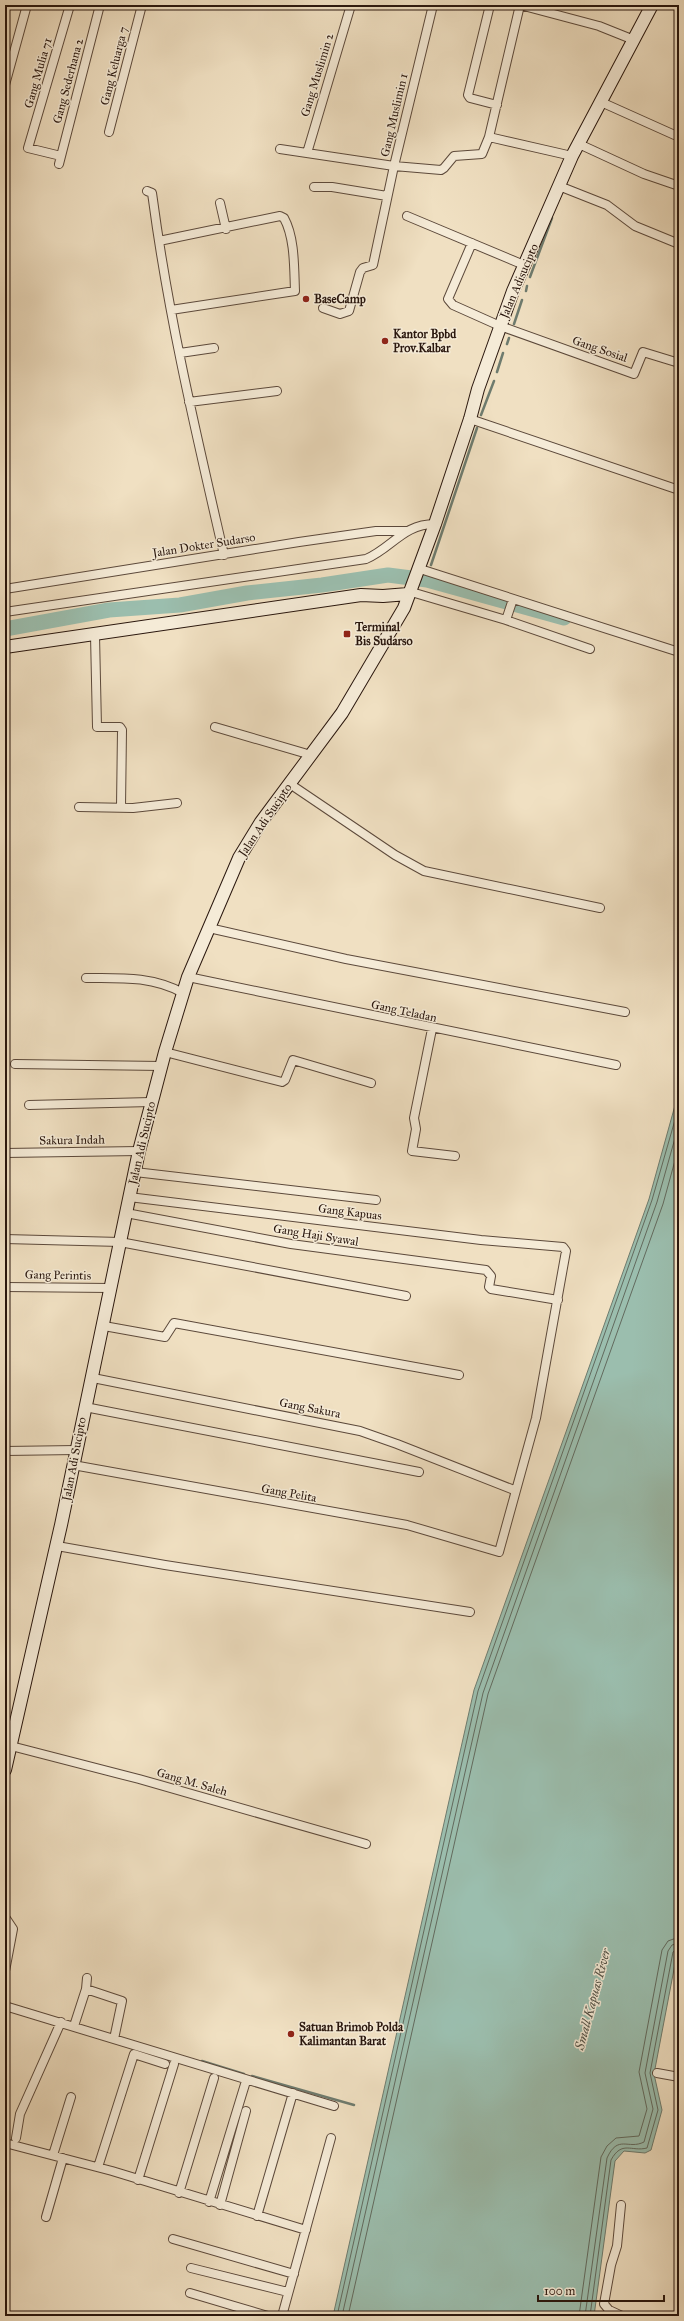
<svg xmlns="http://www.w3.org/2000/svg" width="684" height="2321" viewBox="0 0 684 2321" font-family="'IM FELL Great Primer',serif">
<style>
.water{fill:#9bbeae;stroke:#6e7b6e}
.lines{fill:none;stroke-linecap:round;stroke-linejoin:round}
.shore{stroke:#626a5e;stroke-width:1}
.stream{stroke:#6e7b6e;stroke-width:2.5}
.river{stroke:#9bbeae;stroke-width:15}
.street-casing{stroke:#5c493b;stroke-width:10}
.secondary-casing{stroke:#2a170e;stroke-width:14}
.street{stroke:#f5ebd7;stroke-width:8}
.secondary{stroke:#f5ebd7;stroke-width:12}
.poi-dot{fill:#8f2418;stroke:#f5ebd7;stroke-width:1.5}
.labels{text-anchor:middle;stroke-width:3;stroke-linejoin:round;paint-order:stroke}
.street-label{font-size:12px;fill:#2a170e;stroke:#f5ebd7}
.poi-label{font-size:12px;font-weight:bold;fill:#2a170e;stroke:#f5ebd7;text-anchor:start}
.water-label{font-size:13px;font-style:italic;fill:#525146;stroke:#f5ebd7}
</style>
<rect width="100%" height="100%" fill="#f0e0c2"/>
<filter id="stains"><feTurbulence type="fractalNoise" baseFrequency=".005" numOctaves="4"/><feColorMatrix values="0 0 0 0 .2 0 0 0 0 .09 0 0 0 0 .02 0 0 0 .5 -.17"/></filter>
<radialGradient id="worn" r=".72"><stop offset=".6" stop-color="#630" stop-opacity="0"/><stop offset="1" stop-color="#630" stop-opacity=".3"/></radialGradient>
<path class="water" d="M 679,1091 L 679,1943 L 654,2074 L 662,2110 L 651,2150 L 645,2153 L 624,2151 L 615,2161 L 594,2316 L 333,2316 L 474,1690 L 649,1199 Z"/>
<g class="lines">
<path class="shore" d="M 337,2316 L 478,1691 L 652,1200 L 679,1106
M 342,2316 L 483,1693 L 657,1202 L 679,1124
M 348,2316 L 488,1694 L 663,1204 L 679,1146
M 579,2316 L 601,2157 L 607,2146 L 616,2138 L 639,2136 L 647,2109 L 639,2072 L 662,1950 L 668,1941 L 679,1937
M 585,2316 L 607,2158 C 618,2134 628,2150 644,2142 L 653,2109 L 645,2073 L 668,1951 L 672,1945 L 679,1943
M 590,2316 L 611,2160 C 622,2140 631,2152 647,2148 L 658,2110 L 650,2073 L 673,1952 L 679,1948"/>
<path class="stream" d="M 530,277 L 552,218
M 526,291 L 527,286
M 514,324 L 522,300
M 507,344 L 509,338
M 497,372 L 503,353
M 481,415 L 494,381
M 431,565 L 477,428
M 427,580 L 427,578
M 202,2061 L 244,2074
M 252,2076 L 354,2105"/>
<path class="river" d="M 5,629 L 109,610 L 180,605 L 247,593 L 322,585 L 388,575 L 427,580 L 564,618"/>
<defs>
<path id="street" d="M 433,5 L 394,166 L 441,170 L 444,168 L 454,156 L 482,154 L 489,137
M 490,5 L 468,95 L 470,98 L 497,105
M 520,5 L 489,137 L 572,156
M 520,5 L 599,26 L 634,40
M 5,85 L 27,5
M 601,102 L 679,137
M 109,132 L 142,5
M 579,144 L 644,174 L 679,186
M 280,149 L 394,166 L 373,265 L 363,268 L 360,272 L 349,311 L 340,314 L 323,308
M 307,153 L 351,5
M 61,156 L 28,148 L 70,5
M 59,164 L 100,5
M 559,186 L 607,205 L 635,226 L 679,244
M 314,187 L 332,187 L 387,196
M 147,191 L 152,193 L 153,200 C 169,320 197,437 224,555
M 220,203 L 226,229
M 407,216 L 524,265
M 159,241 L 280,216 L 284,218 C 295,238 294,268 295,291 L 171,310
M 472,243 L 448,299 L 453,305 L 500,326 L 634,374 L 643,352 L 679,363
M 180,353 L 214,348
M 189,402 L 277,391
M 470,419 L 679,490
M 417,568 L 679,652
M 5,589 L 299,542 L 376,531 L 408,531
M 408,591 L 506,620 L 590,649
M 5,612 L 366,559 C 392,548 403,524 435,524
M 506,620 L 513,599
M 95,635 L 97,727 L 120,727 L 122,730 L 121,807
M 215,727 L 311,755
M 290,784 L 395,855 L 424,871 L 600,908
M 79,807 L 133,808 L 177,803
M 209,928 L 346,959 L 625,1012
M 188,977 L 616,1065
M 86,978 C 121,978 152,976 183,993
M 432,1029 L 414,1118 L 416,1129 L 412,1151 L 455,1156
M 165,1052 L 282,1082 L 285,1080 L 293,1060 L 371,1083
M 15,1064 L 161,1066
M 29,1105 L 151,1102
M 5,1153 L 139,1151
M 135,1172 L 376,1200
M 126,1213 L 291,1244 L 486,1270 L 491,1276 L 489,1287 L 491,1289 L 558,1300
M 5,1239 L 120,1242 L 406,1296
M 5,1287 L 110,1288
M 104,1326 L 165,1337 L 174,1323 L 459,1375
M 93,1378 L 360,1431 L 397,1444 L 514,1490
M 85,1407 L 419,1472
M 5,1451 L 76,1450
M 73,1465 L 407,1525 L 499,1552 L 536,1418 L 566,1251 L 563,1247 L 481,1240 L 129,1197
M 57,1546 L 165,1565 L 470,1612
M 11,1746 L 139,1779 L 366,1844
M 5,1917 L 13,1929 L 5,1971
M 86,1989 L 87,1978
M 5,2006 L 334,2106
M 74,2026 L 86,1989 L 122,2001 L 114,2039
M 657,2073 L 679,2077
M 16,2138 L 20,2114 L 61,2022
M 5,2143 L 112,2171 L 306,2230
M 53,2155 L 71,2097
M 98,2167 L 134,2054 L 165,2064
M 138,2180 L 174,2064
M 179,2193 L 214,2078
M 209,2202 L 246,2081
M 220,2205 L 246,2111
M 621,2205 L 617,2246 L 611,2265 L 604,2304 L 609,2310 L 622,2316
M 257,2216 L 293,2093
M 46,2217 L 63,2158
M 173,2239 L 294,2274
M 191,2268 L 288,2292
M 190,2293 L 268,2316
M 282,2316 L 331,2138"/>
<path id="secondary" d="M 5,647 L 361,595 L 383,596 L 408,594
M 5,1770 L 61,1525 L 139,1151 L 165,1052 L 188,977 L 239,858 L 261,822 L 342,713 L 404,608 L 435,524 L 470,419 L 478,389 L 513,291 L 572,156 L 652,5"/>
</defs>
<use href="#street" class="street-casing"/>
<use href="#secondary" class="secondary-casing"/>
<use href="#street" class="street"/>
<use href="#secondary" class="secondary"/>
</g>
<g class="poi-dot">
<circle cx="306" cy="299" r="4"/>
<circle cx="385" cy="341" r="4"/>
<rect x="343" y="630" width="8" height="8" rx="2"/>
<circle cx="291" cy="2034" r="4"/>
</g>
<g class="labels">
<g class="street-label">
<text transform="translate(114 66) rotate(-76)" y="4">Gang Keluarga 7</text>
<text transform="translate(38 73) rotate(-74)" y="4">Gang Mulia 71</text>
<text transform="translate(317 75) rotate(-73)" y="4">Gang Muslimin 2</text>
<text transform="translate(68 81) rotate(-75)" y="4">Gang Sederhana 2</text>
<text transform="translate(394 115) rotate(-77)" y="4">Gang Muslimin 1</text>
<text transform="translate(519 281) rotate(-67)" y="4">Jalan Adisucipto</text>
<text transform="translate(600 349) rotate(19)" y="4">Gang Sosial</text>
<text transform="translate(204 545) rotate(-9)" y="4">Jalan Dokter Sudarso</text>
<text transform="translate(265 820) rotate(-56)" y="4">Jalan Adi Sucipto</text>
<text transform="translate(404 1011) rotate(12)" y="4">Gang Teladan</text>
<text transform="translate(72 1140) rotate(-1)" y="4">Sakura Indah</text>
<text transform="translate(142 1143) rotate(-77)" y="4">Jalan Adi Sucipto</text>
<text transform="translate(350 1212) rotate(7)" y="4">Gang Kapuas</text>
<text transform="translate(316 1235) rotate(9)" y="4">Gang Haji Syawal</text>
<text transform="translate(58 1275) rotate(1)" y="4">Gang Perintis</text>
<text transform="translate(310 1408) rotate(11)" y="4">Gang Sakura</text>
<text transform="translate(74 1459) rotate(-79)" y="4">Jalan Adi Sucipto</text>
<text transform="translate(289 1493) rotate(10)" y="4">Gang Pelita</text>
<text transform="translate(192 1782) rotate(16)" y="4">Gang M. Saleh</text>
</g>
<g class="poi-label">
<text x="314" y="303">BaseCamp</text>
<text x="393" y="338">Kantor Bpbd<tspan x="393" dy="14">Prov.Kalbar</tspan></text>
<text x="355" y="631">Terminal<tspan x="355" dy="14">Bis Sudarso</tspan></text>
<text x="299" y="2031">Satuan Brimob Polda<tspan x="299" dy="14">Kalimantan Barat</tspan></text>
</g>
<g class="water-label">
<text transform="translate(592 1999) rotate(-75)" y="5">Small Kapuas River</text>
</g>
</g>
<rect width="684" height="2321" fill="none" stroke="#f0e0c2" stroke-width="20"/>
<rect x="6" y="6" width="672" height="2309" fill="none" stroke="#2a170e" stroke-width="2"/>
<rect x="10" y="10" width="664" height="2301" fill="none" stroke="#2a170e"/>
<path d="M538 2295v6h126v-6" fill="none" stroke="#2a170e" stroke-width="2"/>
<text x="544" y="2295" font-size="12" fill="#2a170e" stroke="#f5ebd7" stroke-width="3" paint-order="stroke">100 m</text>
<rect width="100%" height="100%" filter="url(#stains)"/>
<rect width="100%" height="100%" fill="url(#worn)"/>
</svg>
